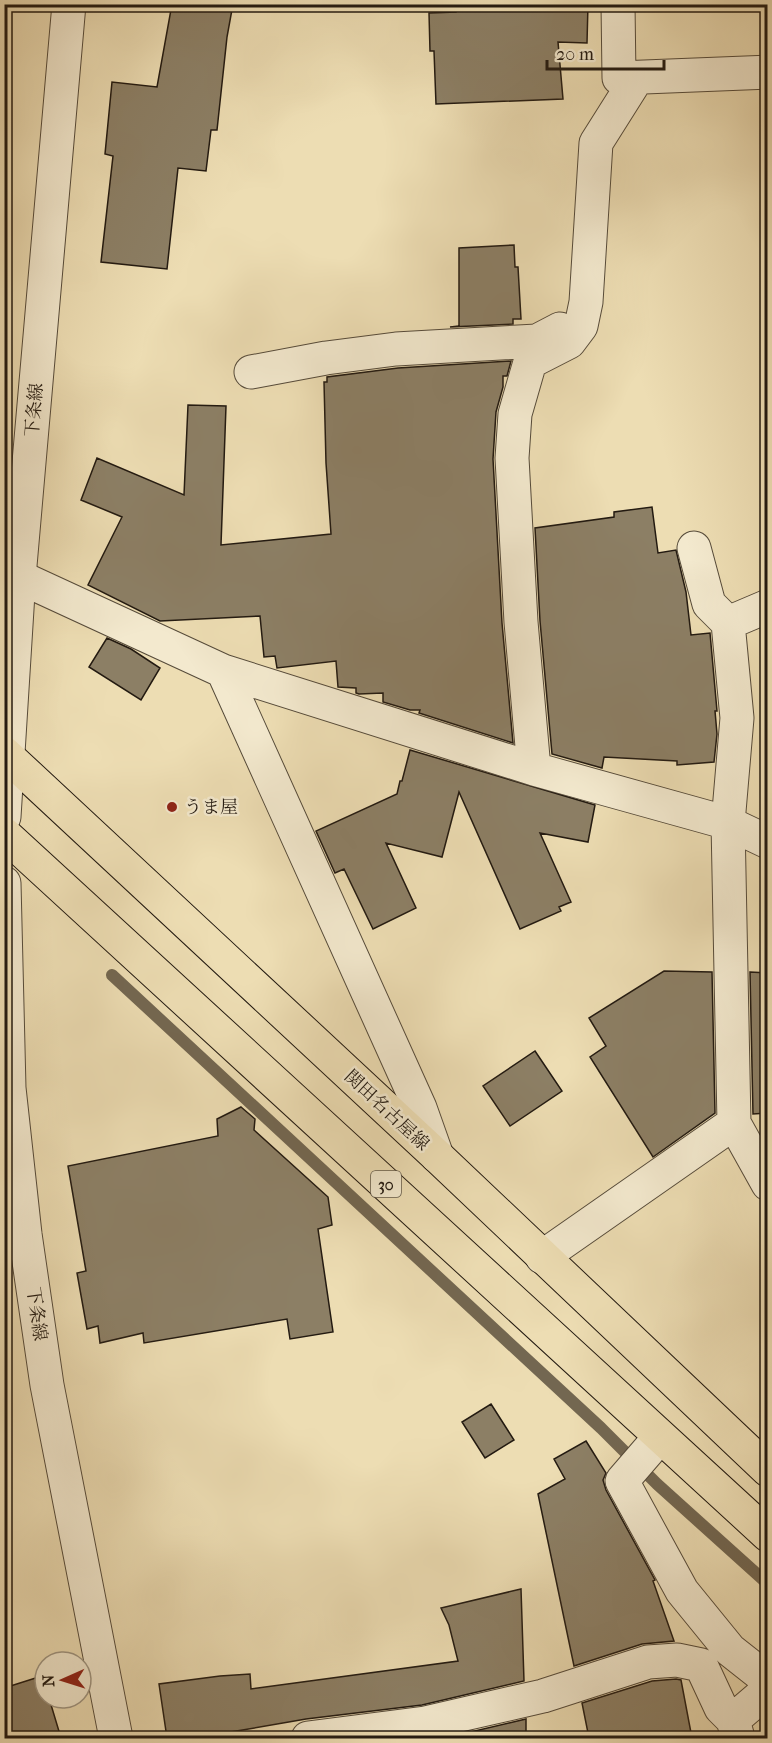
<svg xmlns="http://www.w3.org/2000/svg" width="772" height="1743" viewBox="0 0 772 1743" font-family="'IM FELL French Canon','Noto Serif JP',serif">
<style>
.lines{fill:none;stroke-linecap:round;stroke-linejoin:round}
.stream{stroke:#736751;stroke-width:12}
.building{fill:#8c7f65;stroke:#231a11;stroke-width:1.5}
.minor-casing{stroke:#564b3a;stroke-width:35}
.tertiary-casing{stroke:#564b3a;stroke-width:35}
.primary-casing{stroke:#231a11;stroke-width:35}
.minor{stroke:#f3e9ce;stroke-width:33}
.tertiary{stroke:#f3e9ce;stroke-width:33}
.primary{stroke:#edddb3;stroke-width:33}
.poi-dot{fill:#8f2418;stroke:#f3e9ce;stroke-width:2}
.labels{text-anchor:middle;stroke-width:5;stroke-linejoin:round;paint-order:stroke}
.shield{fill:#f3e9ce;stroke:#61584a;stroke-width:1.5}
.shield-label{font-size:16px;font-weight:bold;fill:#231a11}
.street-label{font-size:18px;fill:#231a11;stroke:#f3e9ce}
.poi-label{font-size:18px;fill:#231a11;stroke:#f3e9ce;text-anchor:start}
</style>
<rect width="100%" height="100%" fill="#edddb3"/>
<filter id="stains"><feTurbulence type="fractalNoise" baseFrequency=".00333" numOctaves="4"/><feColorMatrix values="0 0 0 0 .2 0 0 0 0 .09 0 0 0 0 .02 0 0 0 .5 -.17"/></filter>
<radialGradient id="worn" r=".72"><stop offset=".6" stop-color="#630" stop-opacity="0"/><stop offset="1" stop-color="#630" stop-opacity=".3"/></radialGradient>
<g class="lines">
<path class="stream" d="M 112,975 L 601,1428 L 657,1484 L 768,1584"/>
</g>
<path class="building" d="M 172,4 L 233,4 L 227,37 L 217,130 L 211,130 L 206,171 L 178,168 L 167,269 L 101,262 L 113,156 L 105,154 L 112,82 L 157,87 Z
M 456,4 L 588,4 L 587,43 L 558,42 L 563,99 L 436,104 L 434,51 L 430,51 L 429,13 L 456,12 Z
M 514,245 L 515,267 L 518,267 L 521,319 L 513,319 L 513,324 L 450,327 L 459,326 L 459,248 Z
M 511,361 L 507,376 L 503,376 L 503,387 L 496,412 L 493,459 L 502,623 L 513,743 L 419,713 L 420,710 L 410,710 L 383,702 L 383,693 L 359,694 L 356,693 L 356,688 L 338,687 L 336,661 L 277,668 L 275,656 L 264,657 L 260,616 L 160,621 L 88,585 L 122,517 L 81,500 L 97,458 L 184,495 L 188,405 L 226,406 L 221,545 L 331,534 L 326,463 L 324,382 L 327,382 L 327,377 L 398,368 Z
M 652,507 L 658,553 L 676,550 L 686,592 L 691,635 L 710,633 L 717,711 L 715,711 L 717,734 L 714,762 L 677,765 L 677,761 L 604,757 L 602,768 L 552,754 L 540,621 L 535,528 L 614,517 L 614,512 Z
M 107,638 L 131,649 L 160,668 L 141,700 L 89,667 Z
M 410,750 L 595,805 L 588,842 L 540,833 L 571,902 L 559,907 L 561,911 L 520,929 L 459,792 L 442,857 L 386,843 L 416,908 L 373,929 L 344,869 L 335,873 L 316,831 L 397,794 L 400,781 L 402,781 Z
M 664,971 L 712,972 L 715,1113 L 653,1157 L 590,1057 L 606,1046 L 589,1018 Z
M 750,972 L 768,973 L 768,1113 L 753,1114 Z
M 535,1051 L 562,1091 L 510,1126 L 483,1086 Z
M 241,1107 L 255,1119 L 254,1130 L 328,1197 L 332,1225 L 318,1229 L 333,1332 L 290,1339 L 287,1319 L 144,1343 L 143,1333 L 100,1343 L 98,1326 L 87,1329 L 77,1273 L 86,1271 L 68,1166 L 218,1136 L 217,1119 Z
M 491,1404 L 514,1440 L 485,1458 L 462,1422 Z
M 586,1441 L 606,1473 L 603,1480 L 606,1490 L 655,1580 L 653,1581 L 674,1641 L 642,1644 L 574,1666 L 538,1494 L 565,1479 L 554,1459 Z
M 521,1589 L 524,1681 L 422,1705 L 306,1719 L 225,1733 L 225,1736 L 207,1738 L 167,1738 L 159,1684 L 220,1676 L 250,1674 L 251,1689 L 458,1661 L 449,1625 L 441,1608 Z
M 42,1676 L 45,1685 L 45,1698 L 49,1698 L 61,1738 L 4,1738 L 4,1688 Z
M 676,1679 L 681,1680 L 692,1738 L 589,1738 L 582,1703 L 652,1681 Z
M 526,1719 L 526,1738 L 466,1738 L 466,1733 Z"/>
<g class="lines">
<defs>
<path id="minor" d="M 618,4 L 619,78 L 768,72
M 251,372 L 326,358 L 396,349 L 537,341 L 560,329
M 694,548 L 709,604 L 728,623 L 737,718 L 728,823 L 734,1123 L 768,1184
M 4,570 L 223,671 L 534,769 L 728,823 L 768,842
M 728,623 L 768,606
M 223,671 L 420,1108 L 437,1156
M 534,769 L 521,622 L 512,458 L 515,414 L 530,362 L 569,342 L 581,326 L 586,302 L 596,143 L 637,78
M 542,1257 L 734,1123
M 660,1437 L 622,1481 L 682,1591 L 730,1650 L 768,1680
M 733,1720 L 768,1690
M 308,1738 L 425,1723 L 543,1696 L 648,1662 L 677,1660 L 701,1665 L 721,1708 L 733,1720 L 738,1738"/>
<path id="tertiary" d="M 4,817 L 19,577 L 69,4
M 4,883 L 9,1088 L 25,1234 L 47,1385 L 116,1738"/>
<path id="primary" d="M 4,753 L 437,1156 L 768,1470
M 4,834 L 768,1535"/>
</defs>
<use href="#minor" class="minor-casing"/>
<use href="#tertiary" class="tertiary-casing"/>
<use href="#primary" class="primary-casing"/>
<use href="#minor" class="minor"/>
<use href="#tertiary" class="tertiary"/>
<use href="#primary" class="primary"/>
</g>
<circle class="poi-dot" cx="172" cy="807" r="6"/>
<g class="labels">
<rect class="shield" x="371" y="1171" width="30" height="26" rx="4.5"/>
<g class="shield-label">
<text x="386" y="1190">30</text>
</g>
<g class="street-label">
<text transform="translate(34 410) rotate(-85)" y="6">下条線</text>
<text transform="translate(387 1110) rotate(43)" y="6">関田名古屋線</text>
<text transform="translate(37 1314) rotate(82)" y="6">下条線</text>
</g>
<g class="poi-label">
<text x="184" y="813">うま屋</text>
</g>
</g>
<rect width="772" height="1743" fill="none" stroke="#edddb3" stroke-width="24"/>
<rect x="6" y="6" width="760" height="1731" fill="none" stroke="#231a11" stroke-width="3"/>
<rect x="12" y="12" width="748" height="1719" fill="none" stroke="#231a11" stroke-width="1.5"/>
<g transform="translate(63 1680) rotate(267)"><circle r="28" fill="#f3e9ce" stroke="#a09682" stroke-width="1.5"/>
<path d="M0-4.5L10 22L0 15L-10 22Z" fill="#8f2418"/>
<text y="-9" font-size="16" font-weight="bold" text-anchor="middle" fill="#231a11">N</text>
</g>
<path d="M547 60v9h117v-9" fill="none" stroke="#231a11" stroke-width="3"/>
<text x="556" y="60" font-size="18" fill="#231a11" stroke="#f3e9ce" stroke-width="4.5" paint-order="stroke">20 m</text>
<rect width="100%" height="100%" filter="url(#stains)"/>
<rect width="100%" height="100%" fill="url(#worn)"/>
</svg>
